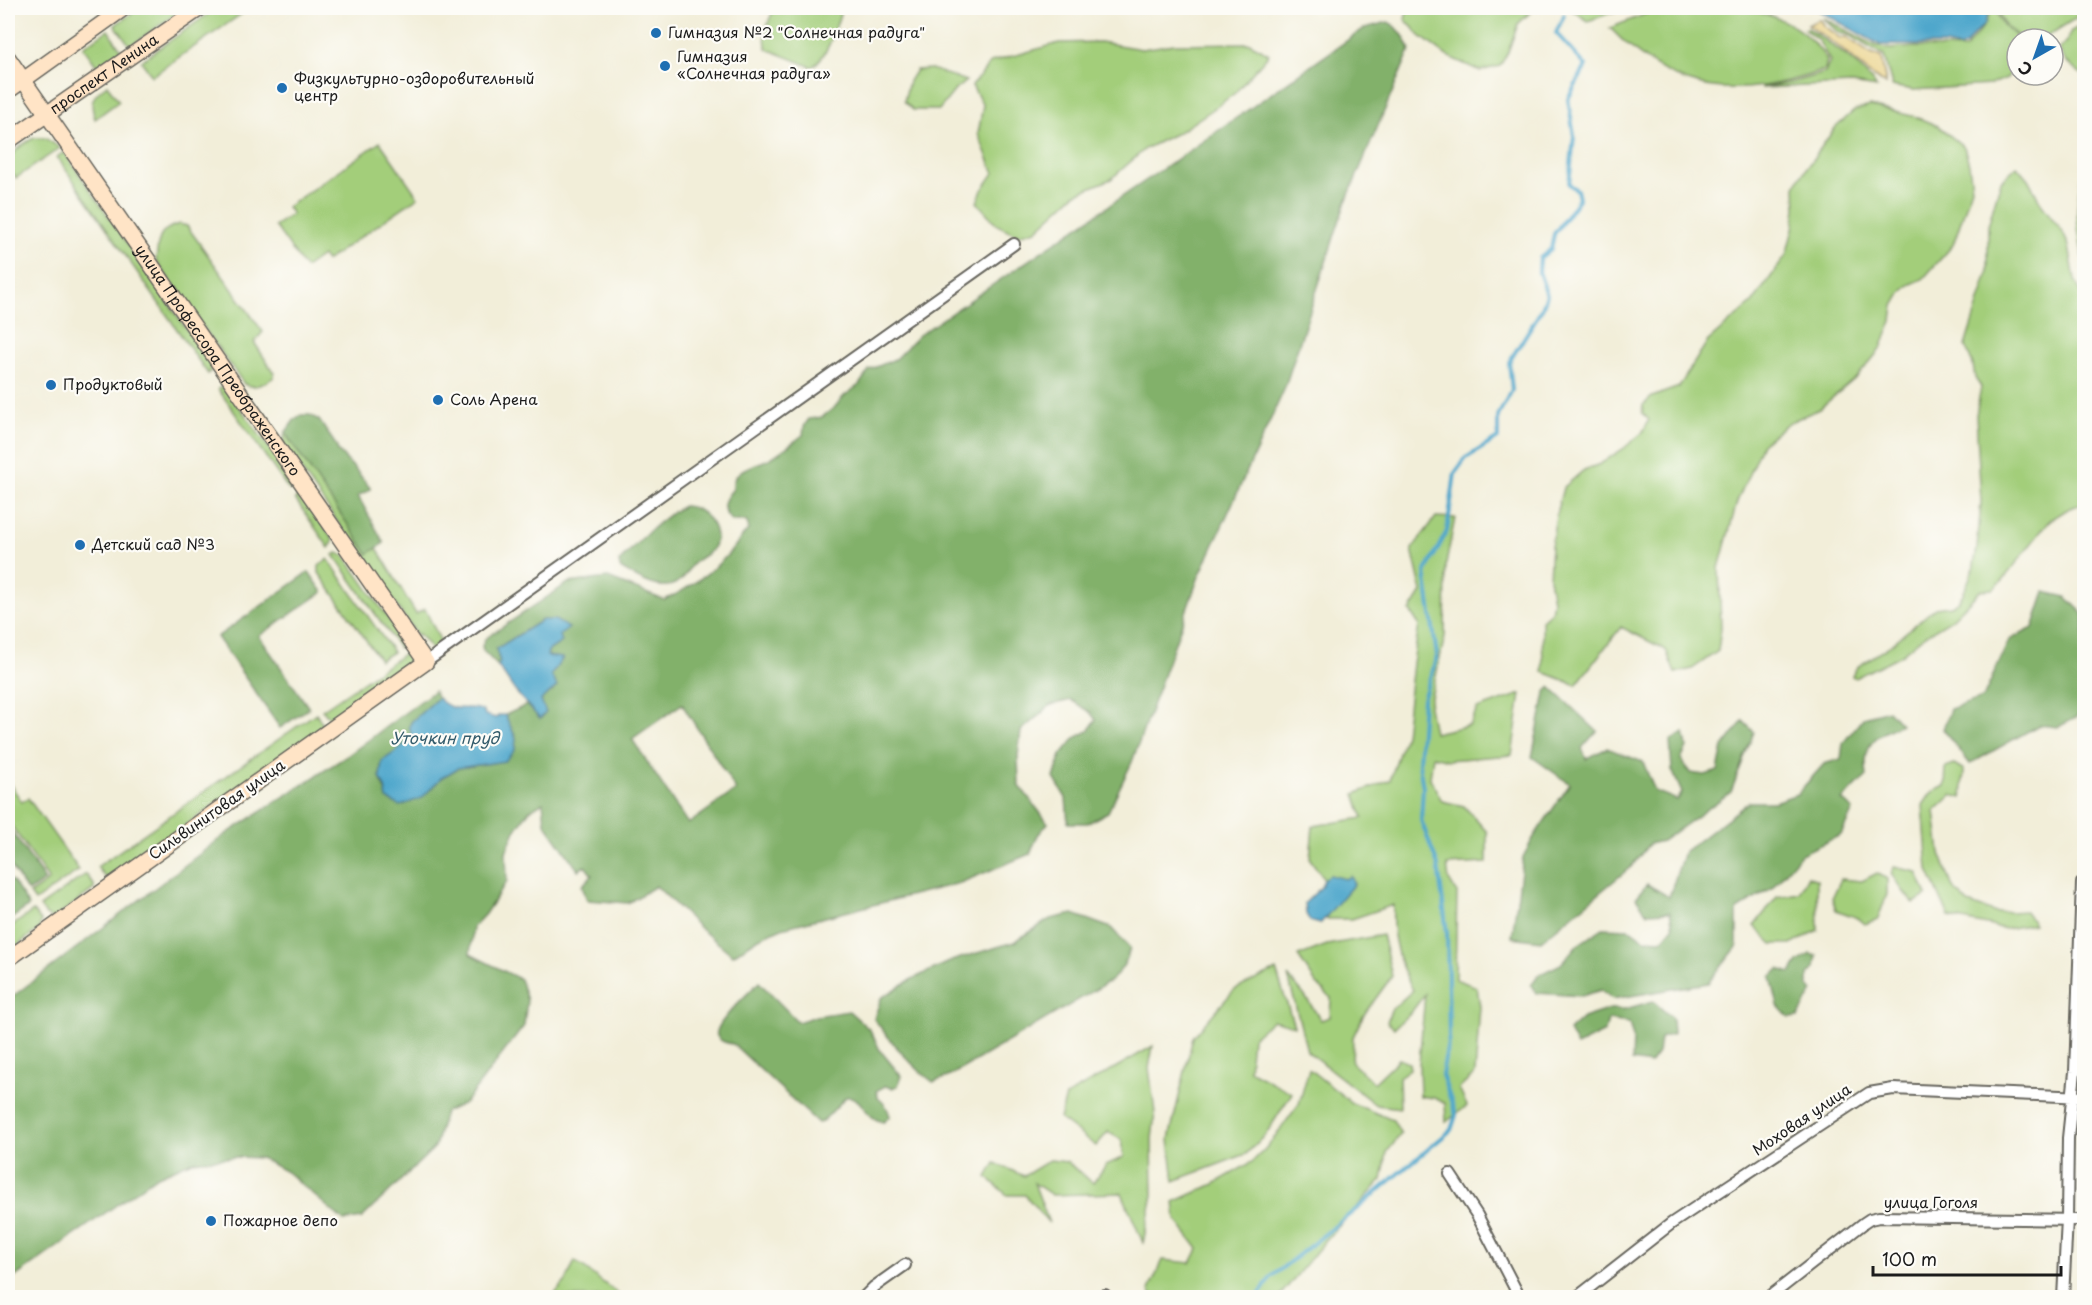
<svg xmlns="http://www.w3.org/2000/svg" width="2092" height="1305" viewBox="0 0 2092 1305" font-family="'Playpen Sans',sans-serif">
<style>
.green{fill:#a3ce7a;stroke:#60754b;stroke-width:1.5}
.forest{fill:#82b16a;stroke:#4f6643;stroke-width:1.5;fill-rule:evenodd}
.sand{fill:#eeda9e;stroke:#857b5d;stroke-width:1.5}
.water{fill:#50a7cc;stroke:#366274;stroke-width:1.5}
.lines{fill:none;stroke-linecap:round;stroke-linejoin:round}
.stream{stroke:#50a7cc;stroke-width:4}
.street-casing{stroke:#67665e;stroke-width:14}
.secondary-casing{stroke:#67665e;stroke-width:18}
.street{stroke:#fff;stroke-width:10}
.secondary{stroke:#ffe4c6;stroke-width:15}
.poi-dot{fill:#1f6fb2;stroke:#fdfcf7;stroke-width:2}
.labels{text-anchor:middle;stroke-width:4.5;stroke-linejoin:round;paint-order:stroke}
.poi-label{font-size:15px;fill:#1c1c1c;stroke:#fdfcf7;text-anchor:start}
.street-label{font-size:15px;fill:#1c1c1c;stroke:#fdfcf7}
.water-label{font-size:16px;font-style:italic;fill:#335b6b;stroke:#fdfcf7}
</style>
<rect width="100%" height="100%" fill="#fdfcf7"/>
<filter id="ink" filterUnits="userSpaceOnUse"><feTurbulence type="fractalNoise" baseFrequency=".0167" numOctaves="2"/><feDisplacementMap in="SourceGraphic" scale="12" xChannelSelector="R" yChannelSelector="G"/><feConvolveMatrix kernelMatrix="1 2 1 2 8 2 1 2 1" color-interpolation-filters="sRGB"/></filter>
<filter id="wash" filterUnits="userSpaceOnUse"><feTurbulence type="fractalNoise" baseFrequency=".008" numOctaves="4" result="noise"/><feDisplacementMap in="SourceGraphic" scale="24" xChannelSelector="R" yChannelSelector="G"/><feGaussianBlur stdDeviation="1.35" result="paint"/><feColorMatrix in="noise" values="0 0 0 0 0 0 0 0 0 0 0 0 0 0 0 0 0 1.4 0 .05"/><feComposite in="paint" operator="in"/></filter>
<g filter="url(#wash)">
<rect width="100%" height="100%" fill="#f2eed9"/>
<path class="green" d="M 140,8 L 184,8 L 130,46 L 115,25 Z
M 217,8 L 250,8 L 152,76 L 141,61 Z
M 774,8 L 842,8 C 835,28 830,54 812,67 L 767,49 C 762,35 769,21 774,8 Z
M 1408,8 L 1535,8 L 1518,24 L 1508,52 L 1500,66 L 1480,71 L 1447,56 L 1420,36 L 1405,19 Z
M 1573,8 L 1625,8 L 1588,21 L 1572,10 Z
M 1661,8 C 1724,7 1789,0 1827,60 L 1825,70 C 1736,100 1677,98 1610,28 Z
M 1992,8 L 1996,8 C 1999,24 2007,30 2020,39 L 2017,39 L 2017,63 L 2007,78 L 1990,85 L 1913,90 L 1892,86 L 1884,56 L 1849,35 L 1839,33 L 1823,18 L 1874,45 L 1888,49 L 1916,47 L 1965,49 L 1985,24 Z
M 1999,8 L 2084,8 L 2084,13 L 2043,39 L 2022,39 L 2006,27 L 2000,16 Z
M 2084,24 L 2084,75 C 2072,70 2065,61 2059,49 L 2068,39 L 2071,31 Z
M 1807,28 C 1832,45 1860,63 1877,88 L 1852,84 L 1761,88 L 1793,82 L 1825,73 L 1830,61 L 1818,40 L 1804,29 Z
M 108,30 L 122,51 L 98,68 L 83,47 Z
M 1100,42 L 1142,49 L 1174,44 L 1250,43 L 1269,54 L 1235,93 L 1215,108 L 1179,132 L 1145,149 L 1111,179 L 1075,194 L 1036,230 L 1018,235 L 997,225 L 977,202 L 982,190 L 994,173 L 978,134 L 983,105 L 972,86 L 991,62 L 1059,43 Z
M 931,69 L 966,81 L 955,90 L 939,110 L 913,110 L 904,101 L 909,81 L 916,70 Z
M 107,85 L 119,101 L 95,119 C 89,101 92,96 107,85 Z
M 1870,106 L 1916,117 L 1938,126 L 1964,147 L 1969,164 L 1972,188 L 1953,245 L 1923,279 L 1909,285 L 1902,292 L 1894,306 L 1892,321 L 1881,348 L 1869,363 L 1857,377 L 1819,409 L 1788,423 L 1762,444 L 1737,502 L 1719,568 L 1721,628 L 1718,651 L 1692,669 L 1675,673 L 1666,650 L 1621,627 L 1576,685 L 1543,672 L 1542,620 L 1551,612 L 1553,601 L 1549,578 L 1551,546 L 1557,510 L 1563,488 L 1584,470 L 1600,464 L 1623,449 L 1642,433 L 1649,420 L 1642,413 L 1643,405 L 1652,397 L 1679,387 L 1707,342 L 1752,303 L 1786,256 L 1793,229 L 1796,209 L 1795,187 L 1800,177 L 1835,128 L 1854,111 Z
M 34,138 L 45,138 L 60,148 L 16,178 L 8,167 C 10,152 22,144 34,138 Z
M 380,142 L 418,197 L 326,261 L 322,256 L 305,268 L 275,226 L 292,214 L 287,207 Z
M 64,152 L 210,363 L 211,371 L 208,374 L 57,157 Z
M 2084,164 L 2084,261 C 2074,221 2076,203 2084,164 Z
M 2017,166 L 2028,179 L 2042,205 L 2062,231 L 2069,246 L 2075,280 L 2084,299 L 2084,503 L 2068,509 L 2049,521 L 2003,580 L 1993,589 L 1981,590 L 1952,619 L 1924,636 L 1901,655 L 1855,678 L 1852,676 L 1857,667 L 1888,647 L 1935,608 L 1951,606 L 1958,601 L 1963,594 L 1973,570 L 1977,549 L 1981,502 L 1976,415 L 1981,387 L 1975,378 L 1973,365 L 1965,346 L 1988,273 L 1988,226 L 1995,201 L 2001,181 Z
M 179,224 L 187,226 L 263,332 L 254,342 L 274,373 L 274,377 C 266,383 254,390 244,384 L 156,261 C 158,240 158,230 179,224 Z
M 221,387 L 227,389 L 291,479 L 292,488 L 289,490 L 218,389 Z
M 285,433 L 368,553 L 377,548 L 416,614 L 425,609 L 441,642 L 437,649 L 432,650 L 419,634 L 417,635 L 285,447 L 283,442 Z
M 298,497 L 305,499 L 332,538 L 333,542 L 329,548 L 295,499 Z
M 1436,517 L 1455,518 L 1446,564 L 1445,636 L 1429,706 L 1434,733 L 1470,725 L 1477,709 L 1521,694 L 1512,755 L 1448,760 L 1433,756 L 1430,778 L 1442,801 L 1464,806 L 1487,832 L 1487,863 L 1447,865 L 1449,880 L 1457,893 L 1455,979 L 1477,987 L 1480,1007 L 1475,1074 L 1459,1089 L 1467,1106 L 1446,1122 L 1445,1103 L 1434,1098 L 1420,1096 L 1419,1064 L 1425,994 L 1412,1011 L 1394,1028 L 1387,1022 L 1391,1010 L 1413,990 C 1398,964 1391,935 1393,905 L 1352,919 L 1325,919 L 1329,911 L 1354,883 L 1330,875 L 1324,879 L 1310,859 L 1313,826 L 1363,818 L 1355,794 L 1390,780 L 1405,735 L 1413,663 L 1419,625 L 1410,611 L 1422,592 L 1412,549 Z
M 337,553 L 345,556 L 404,641 L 399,648 L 334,555 Z
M 328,559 L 393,652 L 380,660 L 319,573 L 319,566 Z
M 408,651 L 410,654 L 409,666 L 332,720 L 322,710 Z
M 316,713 L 322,723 L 321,730 L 110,878 L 105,877 L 97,867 Z
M 1954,764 L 1964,770 L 1962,798 L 1952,795 L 1935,811 L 1940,853 L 1953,888 L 1968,903 L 1996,913 L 2025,911 L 2034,924 L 2006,929 L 1949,917 L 1928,870 L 1923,805 L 1931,793 L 1945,786 L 1946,767 Z
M 8,781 L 22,802 L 28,798 L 79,870 L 35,901 L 30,894 L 49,880 L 8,821 Z
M 1894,867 L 1917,872 L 1927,895 L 1914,903 L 1906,895 L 1891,874 Z
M 1877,873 L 1887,879 L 1887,894 L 1878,919 L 1865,924 L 1858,918 L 1836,910 L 1832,898 L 1841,879 L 1862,881 Z
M 86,874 L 94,885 L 94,889 L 53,919 L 46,915 L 40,907 Z
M 1808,876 L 1817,880 L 1818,930 L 1793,944 L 1772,944 L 1754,926 L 1777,897 L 1799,893 Z
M 33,911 L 41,921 L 39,929 L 8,952 L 8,929 Z
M 1382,935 L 1392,976 L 1363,1016 L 1353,1037 L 1352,1063 L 1374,1083 L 1399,1059 L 1409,1063 L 1410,1069 L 1399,1077 L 1400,1108 L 1376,1105 L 1307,1051 L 1288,976 L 1304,995 L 1321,1020 L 1330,1017 L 1331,998 L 1316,983 L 1298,956 L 1327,945 Z
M 1276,970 L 1294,1026 L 1273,1020 L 1252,1038 L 1249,1070 L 1292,1093 L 1266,1134 L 1246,1154 L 1174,1181 L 1169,1139 L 1193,1037 L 1234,990 Z
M 1153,1046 L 1149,1068 L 1155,1113 L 1152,1139 L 1153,1195 L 1143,1243 L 1122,1193 L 1052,1195 L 1034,1183 L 1049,1223 L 1025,1195 L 1007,1195 L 987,1177 L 995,1163 L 1024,1176 L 1050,1160 L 1067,1162 L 1093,1183 L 1106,1165 L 1124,1157 L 1122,1140 L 1108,1132 L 1096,1146 L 1060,1119 L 1066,1096 Z
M 1309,1069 L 1352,1103 L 1393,1120 L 1401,1134 L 1387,1152 L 1382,1180 L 1325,1241 L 1279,1297 L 1153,1297 L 1149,1290 L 1163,1260 L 1191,1263 L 1198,1249 L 1176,1220 L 1174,1202 L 1214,1184 L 1252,1162 L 1268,1146 L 1299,1104 Z
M 575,1261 L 622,1297 L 552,1297 L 566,1281 Z"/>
<path class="forest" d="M 1388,22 C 1399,27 1406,39 1410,50 L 1345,204 L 1284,390 L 1198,579 L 1132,762 L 1108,812 L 1088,823 L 1068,823 L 1066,798 L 1054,778 L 1061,755 L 1075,738 L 1088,731 L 1096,720 L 1090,712 L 1071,700 L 1051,705 L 1021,731 L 1018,756 L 1019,785 L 1048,823 L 1038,835 L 1030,854 L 960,883 L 782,928 L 759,938 L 733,955 L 703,931 L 656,886 L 628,903 L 587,900 L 582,886 L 592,875 L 585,866 L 578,870 L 545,823 L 543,802 L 529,811 L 515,831 L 506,852 L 507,881 L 485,914 L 473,927 L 470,954 L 520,979 L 527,1000 L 524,1026 L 465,1103 L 445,1112 L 435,1147 L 362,1218 L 344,1221 L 287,1172 L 261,1158 L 237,1157 L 192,1161 L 156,1177 L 8,1282 L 8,1000 L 226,834 L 347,756 L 434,691 L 438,698 L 412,721 L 410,726 L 413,737 L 397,751 L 382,761 L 380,777 L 388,799 L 432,788 L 441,778 L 458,768 L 492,763 L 516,738 L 505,715 L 527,705 L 541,718 L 545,712 L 541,702 L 543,696 L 553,691 L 551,675 L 563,658 L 547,656 L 548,651 L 561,642 L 542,620 L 496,649 L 500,662 L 498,666 L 483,651 L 482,646 L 485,639 L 492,634 L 568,583 L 608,578 L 664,600 C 684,592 716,569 730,552 C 737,545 741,536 748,530 L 748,524 L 745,521 L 732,521 C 720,509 722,501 733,489 C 731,467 756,466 771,458 C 782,451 792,443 803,435 L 804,426 L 809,419 L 822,417 L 834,408 L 844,396 L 859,385 L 869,370 L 895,359 L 919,335 L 1186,153 L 1365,28 ZM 682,704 L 736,790 L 688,824 L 632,739 Z
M 301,415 L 310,415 L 319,420 L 336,445 L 338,451 L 355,469 L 371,489 L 358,496 L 384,543 L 368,554 L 285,433 L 295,419 Z
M 683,506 C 702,505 724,529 713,548 C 709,554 701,557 695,562 C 689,566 688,573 684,577 C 665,598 638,578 620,568 L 619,562 C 639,541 658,520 683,506 Z
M 309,572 L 323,592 L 259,636 L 309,708 L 280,728 L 217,637 Z
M 2045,592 L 2066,597 L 2084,614 L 2084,707 L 2076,718 L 2058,727 L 2039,725 L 1970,764 L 1943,729 L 1950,709 L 1983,698 L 2009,640 L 2033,628 Z
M 1550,687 L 1597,731 L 1582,748 L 1586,759 L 1607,748 L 1643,762 L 1655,791 L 1677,800 L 1682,793 L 1672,770 L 1670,741 L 1684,733 L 1687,747 L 1681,759 L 1690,773 L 1705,775 L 1718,771 L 1723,747 L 1743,721 L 1754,732 L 1731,792 L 1662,841 L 1649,844 L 1632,866 L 1541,941 L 1512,937 L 1523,857 L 1535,835 L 1570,784 L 1532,757 L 1545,693 Z
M 1888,710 L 1901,724 C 1874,737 1862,743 1867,776 L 1842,800 L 1853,810 L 1841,835 L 1801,854 L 1772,888 L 1737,910 L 1737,947 L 1708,983 L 1613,999 L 1601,990 L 1582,996 L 1536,993 L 1531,985 L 1538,975 L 1561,964 L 1576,946 L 1603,928 L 1630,929 L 1644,939 L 1662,940 L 1673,927 L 1670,912 L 1647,913 L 1636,898 L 1647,884 L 1669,897 L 1684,852 L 1749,802 L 1774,802 L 1797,794 L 1824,764 L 1841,759 L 1843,743 L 1864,717 Z
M 8,826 L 45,880 L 28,892 L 8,862 Z
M 8,878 L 14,883 L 29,906 L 8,921 Z
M 1073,914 L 1111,928 L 1130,948 C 1127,962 1122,969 1112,980 L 948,1077 L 933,1082 C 909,1064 892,1042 874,1019 L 881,998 L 910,980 L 954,960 L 1014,942 L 1050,919 Z
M 1810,954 L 1817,956 L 1815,968 L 1808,975 L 1808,985 L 1813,991 L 1798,1017 L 1789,1018 L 1778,1006 L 1771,977 L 1779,969 L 1791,973 L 1798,962 Z
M 759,982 L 798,1022 L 816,1016 L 849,1011 L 870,1030 L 880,1050 L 901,1076 L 898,1086 L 892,1088 L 885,1086 L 876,1091 L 878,1098 C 885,1103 888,1108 890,1116 L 884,1122 C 865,1120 862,1094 846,1097 L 822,1122 L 818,1123 L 733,1044 C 727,1043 720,1042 717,1036 C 712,1025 751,991 759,982 Z
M 1653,1001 L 1672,1018 L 1673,1034 L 1660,1038 L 1658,1053 L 1650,1064 L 1632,1061 L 1633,1038 L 1629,1023 L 1608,1020 L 1605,1032 L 1577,1046 L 1569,1031 L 1583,1018 L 1610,1009 L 1625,1009 Z"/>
<path class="sand" d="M 1819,19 L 1824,26 L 1840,38 L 1846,37 L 1871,54 L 1881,57 L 1886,84 L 1872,76 L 1839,47 L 1808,25 Z"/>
<path class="water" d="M 1814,8 L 1990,8 L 1985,24 L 1974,34 L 1966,45 L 1959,48 L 1945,45 L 1880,45 Z
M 542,620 L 555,620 L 569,628 L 560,635 L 562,642 L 548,651 L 547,656 L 563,658 L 551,675 L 557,686 C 552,693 544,694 541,701 L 546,712 L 540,719 L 515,691 L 498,666 L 500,662 L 496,649 Z
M 438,698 C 456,716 466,703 484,711 L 485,715 L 496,718 L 499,715 L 505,715 L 516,738 L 515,750 L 505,761 L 458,768 L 441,778 L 422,798 L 400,806 L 387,799 L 385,788 L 380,777 L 382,761 L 397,751 L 412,737 L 409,726 L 412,721 Z
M 1330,875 L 1346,879 L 1351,876 L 1354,884 L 1320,924 L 1310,921 L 1306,914 L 1305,903 L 1321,887 L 1324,879 Z"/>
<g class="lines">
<path class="stream" d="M 1257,1298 L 1271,1277 L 1359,1207 L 1451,1130 L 1456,1115 L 1442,1075 L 1449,1037 L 1447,933 L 1438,866 L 1421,820 L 1423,788 L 1419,764 L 1423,699 L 1437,656 L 1425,573 L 1447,531 L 1455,473 L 1466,458 L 1498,438 L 1498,416 L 1512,390 L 1509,362 L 1542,309 L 1547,295 L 1539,272 L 1540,258 L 1551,249 L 1554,234 L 1579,199 L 1577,190 L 1569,184 L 1574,136 L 1568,99 L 1586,66 L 1556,33 L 1564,15"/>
</g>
</g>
<g filter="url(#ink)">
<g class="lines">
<defs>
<path id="street" d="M 426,662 L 1014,244
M 1450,1174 L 1477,1215 L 1520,1298
M 863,1298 L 874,1287 L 905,1265
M 1102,1298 L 1105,1295
M 1576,1298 L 1672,1223 L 1869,1093 L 1893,1089 L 2084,1097
M 1768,1298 L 1864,1223 L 1870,1219 L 1879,1217 L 2084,1220
M 2063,1298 L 2067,1219 L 2068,1138 L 2075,1072 L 2082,883"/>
<g id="secondary">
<path id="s1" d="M 8,58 L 426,662 L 8,959"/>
<path d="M 8,91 L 124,8"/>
<path id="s2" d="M 8,141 L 200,8"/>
</g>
</defs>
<use href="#street" class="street-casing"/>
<use href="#secondary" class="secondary-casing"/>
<use href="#street" class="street"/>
<use href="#secondary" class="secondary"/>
</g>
</g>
<g class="poi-dot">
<circle cx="656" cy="33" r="6"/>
<circle cx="665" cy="66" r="6"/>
<circle cx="282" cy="88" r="6"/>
<circle cx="51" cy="385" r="6"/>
<circle cx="438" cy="400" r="6"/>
<circle cx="80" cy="545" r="6"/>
<circle cx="211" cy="1221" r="6"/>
</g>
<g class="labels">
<g class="poi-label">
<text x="668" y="38">Гимназия №2 "Солнечная радуга"</text>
<text x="677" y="62">Гимназия<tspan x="677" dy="17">«Солнечная радуга»</tspan></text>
<text x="294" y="84">Физкультурно-оздоровительный<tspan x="294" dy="17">центр</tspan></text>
<text x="63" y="390">Продуктовый</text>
<text x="450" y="405">Соль Арена</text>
<text x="92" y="550">Детский сад №3</text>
<text x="223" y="1226">Пожарное депо</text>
</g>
<g class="street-label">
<text dy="5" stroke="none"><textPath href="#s2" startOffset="117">проспект Ленина</textPath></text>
<text dy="5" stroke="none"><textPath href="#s1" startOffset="368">улица Профессора Преображенского</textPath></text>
<text transform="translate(217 810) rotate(-35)" y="5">Сильвинитовая улица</text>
<text transform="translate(1802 1120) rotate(-34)" y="5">Моховая улица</text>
<text x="1931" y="1208">улица Гоголя</text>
</g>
<g class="water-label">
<text x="445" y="744">Уточкин пруд</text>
</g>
</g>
<rect width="2092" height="1305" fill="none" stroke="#fdfcf7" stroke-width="30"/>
<g transform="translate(2035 57) rotate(220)"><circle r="28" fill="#fdfcf7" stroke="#a3a29f" stroke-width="1.5"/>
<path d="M0-4.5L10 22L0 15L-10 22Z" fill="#1f6fb2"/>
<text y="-9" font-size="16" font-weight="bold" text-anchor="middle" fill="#1c1c1c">С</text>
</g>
<path d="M1873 1266v9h188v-9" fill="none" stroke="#1c1c1c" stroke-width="3"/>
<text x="1882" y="1266" font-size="18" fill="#1c1c1c" stroke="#fdfcf7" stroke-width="4.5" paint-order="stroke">100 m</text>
</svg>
